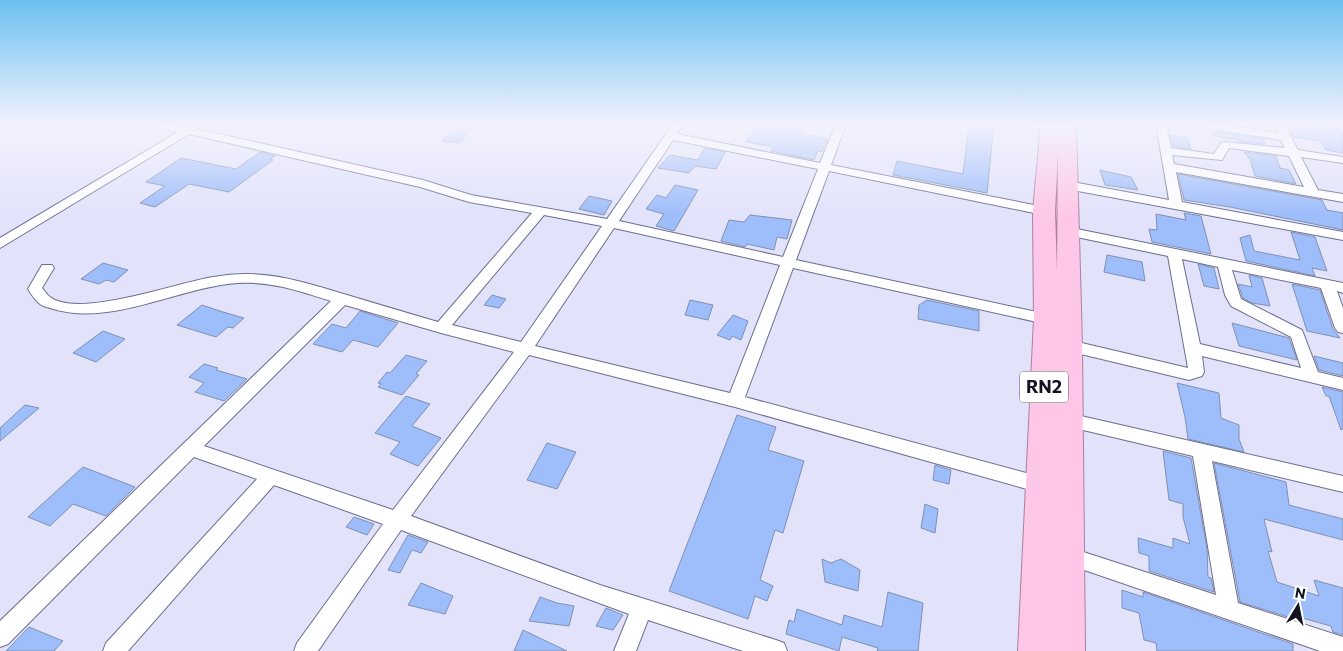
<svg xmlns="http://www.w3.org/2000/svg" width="1343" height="651" viewBox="0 0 1343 651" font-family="Commissioner,sans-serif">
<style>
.building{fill:#9ebdfb;stroke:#7f90b1}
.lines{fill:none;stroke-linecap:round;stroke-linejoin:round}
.minor-casing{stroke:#6c6d90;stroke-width:2}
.tertiary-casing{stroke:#6c6d90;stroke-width:2}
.trunk-casing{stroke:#ac7f9d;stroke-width:2}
.minor{fill:#fff;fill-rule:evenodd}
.tertiary{fill:#fff;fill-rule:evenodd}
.trunk{fill:#ffc7e7;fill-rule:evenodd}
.labels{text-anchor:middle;stroke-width:4;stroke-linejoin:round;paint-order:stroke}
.shield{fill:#fff;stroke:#595963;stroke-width:1}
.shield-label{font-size:18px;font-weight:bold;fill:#121220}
</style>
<rect width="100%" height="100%" fill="#e2e3fb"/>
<path class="building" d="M 757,124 L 804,124 L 800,133 L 827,139 L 822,152 L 818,151 L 814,160 L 771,151 L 773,147 L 747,142 Z
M 969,124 L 994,124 L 987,193 L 893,175 L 897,161 L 963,174 Z
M 1286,124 L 1334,124 L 1343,133 L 1343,153 L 1326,150 L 1321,141 L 1293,137 Z
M 455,127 L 472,129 L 459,143 L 442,141 Z
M 1213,131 L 1263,139 L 1265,144 L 1240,142 L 1239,140 L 1213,136 Z
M 1170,135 L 1187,138 L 1191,149 L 1173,146 Z
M 705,148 L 725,152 L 716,169 L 695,166 L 689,173 L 658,168 L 670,155 L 698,160 Z
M 260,152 L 275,156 L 270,159 L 273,160 L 229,192 L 189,184 L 155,207 L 140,203 L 165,186 L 146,182 L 181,158 L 236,169 Z
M 1244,152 L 1276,156 L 1280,168 L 1289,170 L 1296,184 L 1255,176 L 1250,159 Z
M 1100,170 L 1131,177 L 1138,190 L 1105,185 Z
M 1178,174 L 1322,200 L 1327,210 L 1343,213 L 1343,230 L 1230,207 L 1184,200 Z
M 675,185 L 698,190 L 674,231 L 656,226 L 664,214 L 646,209 L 657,195 L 666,198 Z
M 589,196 L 612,201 L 604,215 L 579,209 Z
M 1184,213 L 1201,216 L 1211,254 L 1152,242 L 1149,229 L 1157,230 L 1156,214 L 1186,220 Z
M 750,215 L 792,220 L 787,239 L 777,237 L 774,250 L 747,244 L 745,247 L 721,241 L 729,220 L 744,222 Z
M 1291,232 L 1315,237 L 1327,271 L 1312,268 L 1315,276 L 1246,261 L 1240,238 L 1250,235 L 1254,251 L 1300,260 Z
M 1107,255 L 1142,262 L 1145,281 L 1104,272 Z
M 103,263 L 128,270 L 114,282 L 106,280 L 99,284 L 81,279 Z
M 1198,264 L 1214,268 L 1219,289 L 1204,286 Z
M 1249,275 L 1262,278 L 1270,306 L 1252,303 L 1243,298 L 1238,284 L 1252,287 Z
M 1292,284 L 1320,290 L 1333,329 L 1340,338 L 1307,331 Z
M 492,295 L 506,299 L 499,308 L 484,305 Z
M 690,300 L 713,305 L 708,320 L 685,315 Z
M 927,300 L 979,311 L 979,331 L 918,319 L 919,305 Z
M 202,305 L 223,312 L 244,318 L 233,328 L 228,327 L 216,337 L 177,325 Z
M 360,311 L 398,323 L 378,347 L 353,340 L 342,352 L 313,344 L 332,324 L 346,328 Z
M 733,315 L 748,321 L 741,340 L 732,336 L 730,340 L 717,335 Z
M 1232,323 L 1289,338 L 1297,360 L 1239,346 Z
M 103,331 L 125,339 L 96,362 L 73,353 Z
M 406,355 L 427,361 L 416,374 L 419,375 L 402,395 L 378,387 L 381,384 L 378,383 L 387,372 L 390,373 Z
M 1314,356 L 1343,363 L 1343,376 L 1319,370 Z
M 204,364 L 218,368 L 216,370 L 247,379 L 224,401 L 195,392 L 204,383 L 189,377 Z
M 1177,383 L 1219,393 L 1221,418 L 1239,425 L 1239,439 L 1244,452 L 1188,439 L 1185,417 Z
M 1322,387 L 1343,392 L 1343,429 L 1341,430 L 1329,396 L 1326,396 Z
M 406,396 L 430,404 L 412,426 L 441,438 L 418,466 L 390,454 L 400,442 L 375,433 Z
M 25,405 L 39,408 L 0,441 L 0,428 Z
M 737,415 L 776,427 L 768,450 L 804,461 L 783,533 L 775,530 L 760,580 L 773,586 L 767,601 L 755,596 L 748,619 L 669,591 Z
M 547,443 L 576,452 L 557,489 L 527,480 Z
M 1163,451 L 1191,458 L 1207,549 L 1208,577 L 1211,578 L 1214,592 L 1149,571 L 1149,556 L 1139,553 L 1138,538 L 1173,548 L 1173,538 L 1190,544 L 1183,517 L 1183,504 L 1169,500 Z
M 1214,463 L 1286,482 L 1289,505 L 1343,519 L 1343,540 L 1264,519 L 1272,552 L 1268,551 L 1277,582 L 1319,596 L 1314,580 L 1343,588 L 1343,635 L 1333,632 L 1331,626 L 1291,615 L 1291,618 L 1240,602 Z
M 935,465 L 951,470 L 949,484 L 933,480 Z
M 83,467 L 135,487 L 106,516 L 73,504 L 50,526 L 28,517 Z
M 925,504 L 938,509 L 935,533 L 921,528 Z
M 354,517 L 374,524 L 367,535 L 346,527 Z
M 408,535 L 428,542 L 421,553 L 412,550 L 400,573 L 388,570 Z
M 822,559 L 831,563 L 841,559 L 860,570 L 858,591 L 825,582 Z
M 421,583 L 453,596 L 445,614 L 408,605 Z
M 1122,590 L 1143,597 L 1143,592 L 1293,644 L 1293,651 L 1157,651 L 1156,643 L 1144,640 L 1139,613 L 1122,608 Z
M 888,592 L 923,603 L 918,651 L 877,651 L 878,648 L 842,637 L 839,651 L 786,634 L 789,620 L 794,622 L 797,609 L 842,625 L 844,615 L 882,627 Z
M 540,597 L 557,603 L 574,606 L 569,626 L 529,621 Z
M 606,608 L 623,615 L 613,630 L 596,626 Z
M 29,627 L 63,641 L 54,651 L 6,651 Z
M 523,630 L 567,651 L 514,651 Z"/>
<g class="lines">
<defs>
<path id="minor" d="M 154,124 L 172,124 L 186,127 L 193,124 L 197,125 L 198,127 L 197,129 L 423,180 L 471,195 L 607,219 L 673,124 L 683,124 L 677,134 L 820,163 L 836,124 L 846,124 L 831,165 L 1044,207 L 1050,211 L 1044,215 L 829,171 L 796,260 L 1046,314 L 1051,315 L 1053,319 L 1051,323 L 1046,324 L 793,268 L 745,397 L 1041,477 L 1047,479 L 1050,485 L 1047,491 L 1041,493 L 735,407 L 529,355 L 411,516 L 600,585 L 776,640 L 784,643 L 787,651 L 743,651 L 648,620 L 636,651 L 614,651 L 629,614 L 401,530 L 318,651 L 294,651 L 297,643 L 383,524 L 274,485 L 128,651 L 103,651 L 106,643 L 257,479 L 194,457 L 8,644 L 0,647 L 0,621 L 331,301 C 300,291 271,281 238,283 C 178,287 110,328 50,308 C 47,307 42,306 40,304 C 35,300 31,294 28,289 L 42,265 L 52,265 L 54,268 L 42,288 C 45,291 47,295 50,297 C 78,319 179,282 213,277 C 263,268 300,281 347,295 C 377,304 407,313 438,322 L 532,213 L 469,202 L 420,187 L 189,134 L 0,248 L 0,238 L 178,132 L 155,126 ZM 673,140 L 818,169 L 783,257 L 619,221 ZM 544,215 L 602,226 L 521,342 L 452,325 ZM 614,228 L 780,265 L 730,393 L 535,346 ZM 345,305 L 441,333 L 514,352 L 393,510 L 204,446 Z
M 1156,124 L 1166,124 L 1171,148 L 1214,154 L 1221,143 L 1225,142 L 1285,148 L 1281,140 L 1199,127 L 1194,124 L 1219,124 L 1278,133 L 1274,124 L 1284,124 L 1298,150 L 1343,157 L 1343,163 L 1301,157 L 1318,190 L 1343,194 L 1343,202 L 1176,172 L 1182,202 L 1343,232 L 1343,240 L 1067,189 L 1061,185 L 1067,181 L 1169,200 ZM 1229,148 L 1289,156 L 1304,187 L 1174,164 L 1172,155 L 1222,160 Z
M 1067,227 L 1343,283 L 1343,293 L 1337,291 L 1343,308 L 1343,333 L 1338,332 L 1335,328 L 1321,288 L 1232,270 L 1241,299 L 1302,330 L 1318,372 L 1343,378 L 1343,390 L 1202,356 L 1204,372 L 1202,376 L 1189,380 L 1064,350 L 1061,346 L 1064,342 L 1069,340 L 1188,368 L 1168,256 L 1062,234 L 1060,231 ZM 1182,259 L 1218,267 L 1225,295 L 1231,306 L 1291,337 L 1301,368 L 1200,344 Z
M 1068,413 L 1343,476 L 1343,492 L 1212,461 L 1238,603 L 1343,637 L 1343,651 L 1320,651 L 1061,562 L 1058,556 L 1061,550 L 1068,547 L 1216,595 L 1193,456 L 1062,425 L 1060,420 L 1062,415 Z"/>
<path id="tertiary" d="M 1023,124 L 1053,124 L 1057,127 L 1050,131 L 1025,127 Z"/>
<path id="trunk" d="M 1041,124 L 1076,124 L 1082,346 L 1085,651 L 1018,651 L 1034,319 L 1033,211 ZM 1058,150 L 1057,272 L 1055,211 Z"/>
</defs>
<use href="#minor" class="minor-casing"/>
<use href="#tertiary" class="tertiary-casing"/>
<use href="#trunk" class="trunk-casing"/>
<use href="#minor" class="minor"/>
<use href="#tertiary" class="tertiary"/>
<use href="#trunk" class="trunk"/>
</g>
<linearGradient id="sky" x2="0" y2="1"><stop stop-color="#6bc0f0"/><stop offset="0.58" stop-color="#f2f2fd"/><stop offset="1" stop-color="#f2f2fd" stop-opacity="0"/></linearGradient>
<rect width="1343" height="215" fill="url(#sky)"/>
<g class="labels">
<rect class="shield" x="1020" y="371.5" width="48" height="31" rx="4"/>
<g class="shield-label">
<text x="1044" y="393">RN2</text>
</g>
</g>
<g transform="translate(1298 606) rotate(10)" stroke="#ffffff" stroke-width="4" paint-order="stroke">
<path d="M0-4L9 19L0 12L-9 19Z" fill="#121220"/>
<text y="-8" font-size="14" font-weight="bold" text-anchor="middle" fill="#121220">N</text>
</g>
</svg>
